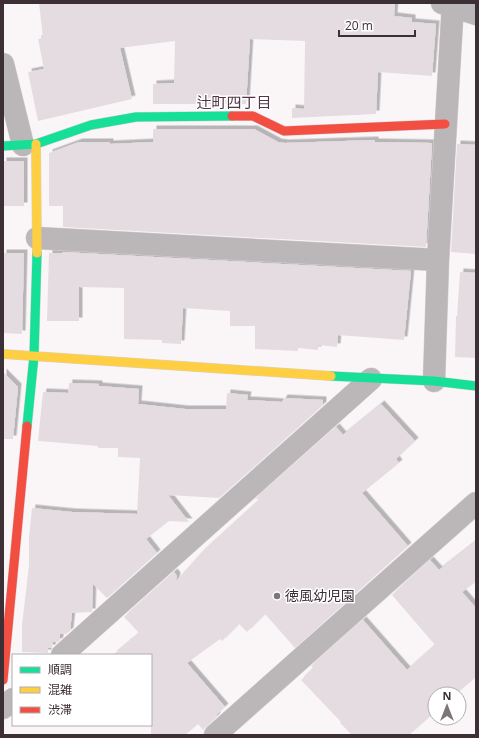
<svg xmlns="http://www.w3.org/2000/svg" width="479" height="738" viewBox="0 0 479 738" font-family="'Open Sans','Noto Sans JP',sans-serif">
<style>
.building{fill:#e5dce2;filter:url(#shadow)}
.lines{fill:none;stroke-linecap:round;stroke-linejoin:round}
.street-casing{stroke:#d7d3d5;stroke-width:23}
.fast-casing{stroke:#d7d3d5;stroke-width:10}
.slow-casing{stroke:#d7d3d5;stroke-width:10}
.jam-casing{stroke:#d7d3d5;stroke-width:10}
.street{stroke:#bbb7b9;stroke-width:22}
.fast{stroke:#16e098;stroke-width:9}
.slow{stroke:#ffcf43;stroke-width:9}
.jam{stroke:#f24e42;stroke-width:9}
.poi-dot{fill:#7e757a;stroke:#fff;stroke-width:1.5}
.labels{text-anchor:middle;stroke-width:3;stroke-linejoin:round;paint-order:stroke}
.poi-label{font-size:14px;fill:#3c2f36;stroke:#fff;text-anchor:start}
.neighbourhood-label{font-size:15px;fill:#513646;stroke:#fff}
</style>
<defs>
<filter id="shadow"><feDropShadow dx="3.5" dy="-3.5" stdDeviation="0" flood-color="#0004"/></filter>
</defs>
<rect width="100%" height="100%" fill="#faf6f8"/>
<path class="building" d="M 39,3 L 395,3 L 394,16 L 412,18 L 412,22 L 436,24 L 432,76 L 378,72 L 376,114 L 292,118 L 292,108 L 304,109 L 305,41 L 250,39 L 246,104 L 153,104 L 153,84 L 174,83 L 175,41 L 120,48 L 132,99 L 38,121 L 28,72 L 44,69 L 38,39 L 43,38 Z
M 153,129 L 254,129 L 278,142 L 285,143 L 375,140 L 375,142 L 432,143 L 426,247 L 63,227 L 63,206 L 49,206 L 49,153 L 79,142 L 110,142 L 110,144 L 153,142 Z
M 457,144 L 476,145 L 476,254 L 451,252 Z
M 3,161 L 24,161 L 24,206 L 3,206 Z
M 62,252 L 411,271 L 404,340 L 338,335 L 337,347 L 318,345 L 318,350 L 298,348 L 298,351 L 255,349 L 255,326 L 230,326 L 230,311 L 183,308 L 181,344 L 162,343 L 162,340 L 124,339 L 124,288 L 79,287 L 79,321 L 47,321 L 49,253 L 62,253 Z
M 3,253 L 24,253 L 22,334 L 3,333 Z
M 460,272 L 476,273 L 476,358 L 455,357 L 456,316 L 457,316 Z
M 3,372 L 18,387 L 13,439 L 3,439 Z
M 69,383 L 99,384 L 99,386 L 139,389 L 138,404 L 185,409 L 226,409 L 227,393 L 248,395 L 247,400 L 282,402 L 284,398 L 323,400 L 323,405 L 219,498 L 168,495 L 189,522 L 169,521 L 146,539 L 157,553 L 107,598 L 93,584 L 92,612 L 72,613 L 70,631 L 66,634 L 60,634 L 60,640 L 58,642 L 53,642 L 52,648 L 48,648 L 48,653 L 22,652 L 22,625 L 29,565 L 29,537 L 32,508 L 72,512 L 137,514 L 140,458 L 118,457 L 118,448 L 98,448 L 98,446 L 38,441 L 43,392 L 68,393 Z
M 381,404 L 415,441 L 396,459 L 399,463 L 362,493 L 408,546 L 295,648 L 265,614 L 247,632 L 239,624 L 222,641 L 220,639 L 187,663 L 225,707 L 217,714 L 217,716 L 203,730 L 198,724 L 185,735 L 151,735 L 151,655 L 113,655 L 139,633 L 124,617 L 174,572 L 177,576 L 176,581 L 202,552 L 260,499 L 255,499 L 336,427 L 343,435 Z
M 476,541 L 476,582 L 462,592 L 476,608 L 476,677 L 456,694 L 435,694 L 435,712 L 409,735 L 352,735 L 340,723 L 341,722 L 301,680 L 313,668 L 311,666 L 363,620 L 407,670 L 435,645 L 392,595 L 430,560 L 439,570 Z"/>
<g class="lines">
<defs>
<path id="street" d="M 442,3 L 476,14
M 3,64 L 23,145
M 37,238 L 438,260
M 434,381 L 438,260 L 453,3
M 62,655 L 371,379
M 3,708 L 13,699
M 215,735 L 476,503"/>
<path id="fast" d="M 3,146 L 36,144 L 91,125 L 136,117 L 232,116
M 331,376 L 434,381 L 476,386
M 27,426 L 34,356 L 37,253"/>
<path id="slow" d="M 36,144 L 37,253
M 3,354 L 331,376"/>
<path id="jam" d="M 232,116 L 253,116 L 284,131 L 445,124
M 3,680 L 27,426"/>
</defs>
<use href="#street" class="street-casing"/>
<use href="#fast" class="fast-casing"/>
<use href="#slow" class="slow-casing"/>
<use href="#jam" class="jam-casing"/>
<use href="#street" class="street"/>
<use href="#fast" class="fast"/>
<use href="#slow" class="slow"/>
<use href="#jam" class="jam"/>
</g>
<circle class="poi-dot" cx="277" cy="596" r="4"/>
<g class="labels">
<g class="poi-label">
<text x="285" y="601">徳風幼児園</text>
</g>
<g class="neighbourhood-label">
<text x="234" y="108">辻町四丁目</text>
</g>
</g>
<rect width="479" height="738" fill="none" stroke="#3c2f36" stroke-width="8"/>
<rect x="12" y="654" width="140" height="72" fill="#ffffff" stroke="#b1acaf"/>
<rect x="20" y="667" width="20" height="6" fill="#16e098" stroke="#b1acaf"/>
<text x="48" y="674" font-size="12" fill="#3c2f36">順調</text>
<rect x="20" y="687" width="20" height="6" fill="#ffcf43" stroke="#b1acaf"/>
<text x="48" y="694" font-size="12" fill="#3c2f36">混雑</text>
<rect x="20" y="707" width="20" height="6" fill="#f24e42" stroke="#b1acaf"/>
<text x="48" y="714" font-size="12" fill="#3c2f36">渋滞</text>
<g transform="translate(447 706)"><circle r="19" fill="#ffffff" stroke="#b1acaf"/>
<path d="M0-3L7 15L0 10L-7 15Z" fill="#7e757a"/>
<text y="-6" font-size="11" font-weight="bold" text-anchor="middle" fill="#3c2f36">N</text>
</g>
<path d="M339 30v6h76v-6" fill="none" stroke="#3c2f36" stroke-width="2"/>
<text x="345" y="30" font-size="12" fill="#3c2f36" stroke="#ffffff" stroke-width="3" paint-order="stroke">20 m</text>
</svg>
